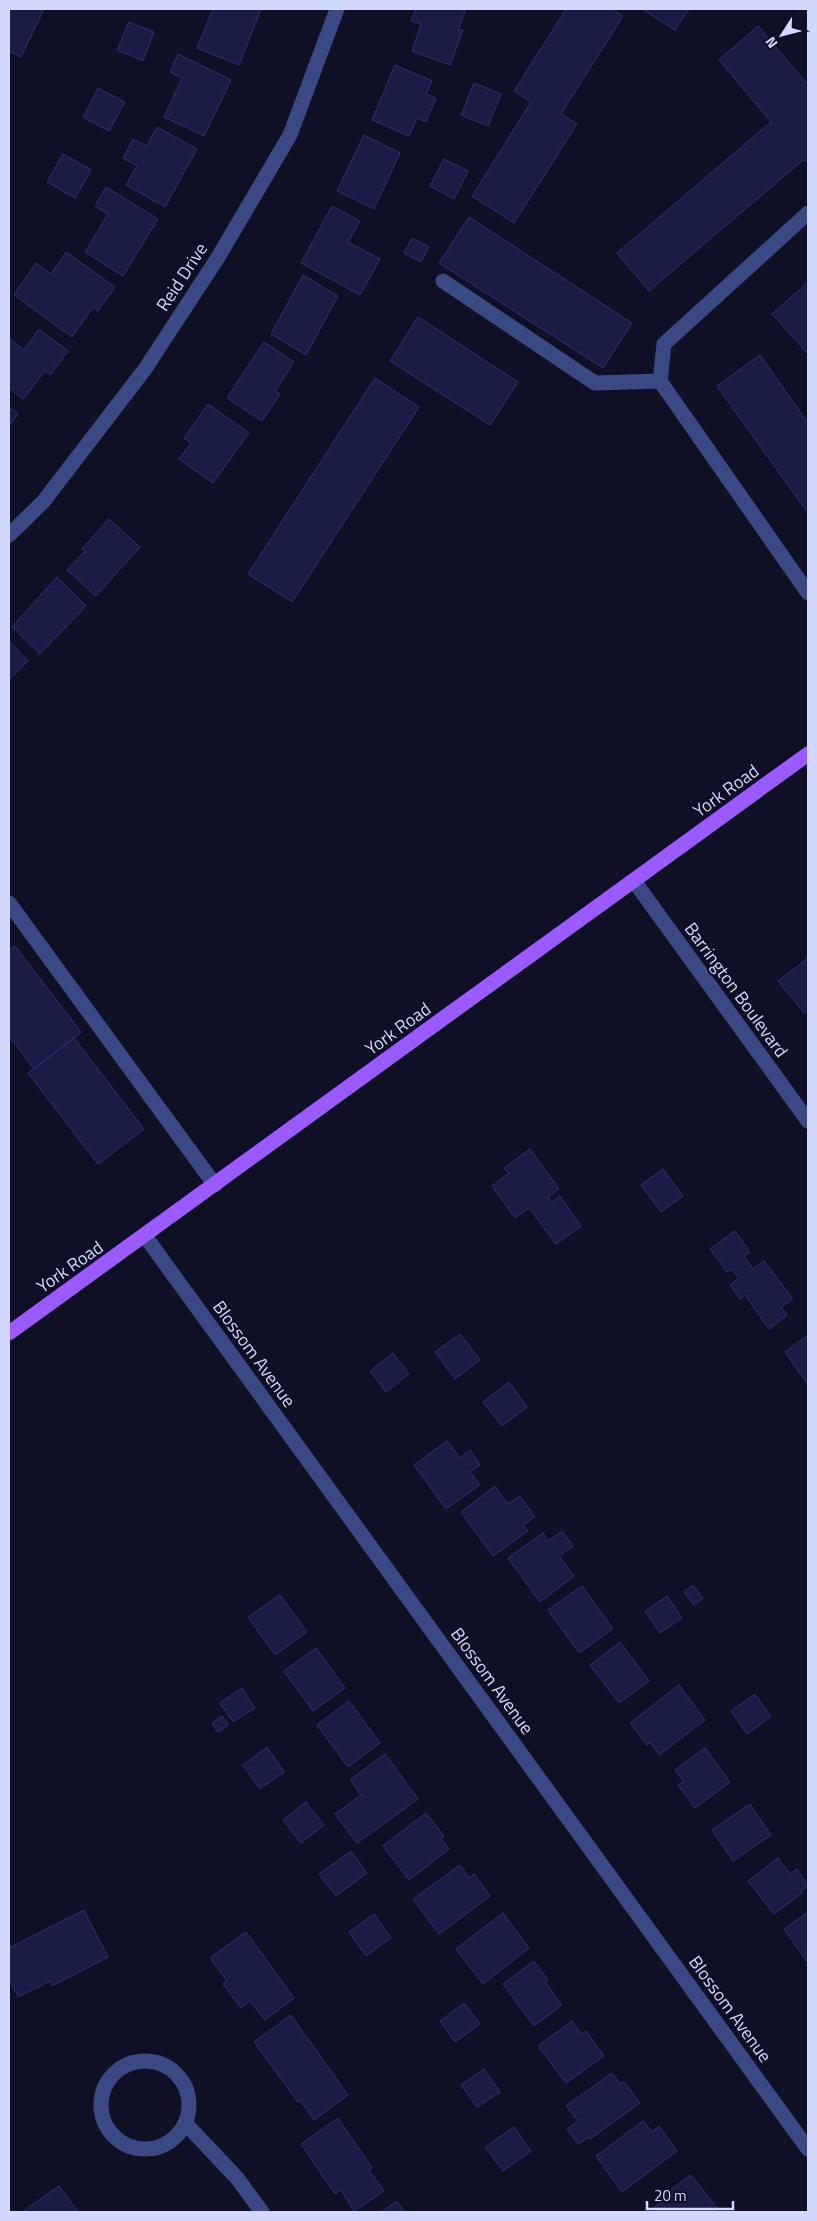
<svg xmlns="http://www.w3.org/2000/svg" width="817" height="2221" viewBox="0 0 817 2221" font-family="'Titillium Web',sans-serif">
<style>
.building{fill:#1b1c46;stroke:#2d2f72}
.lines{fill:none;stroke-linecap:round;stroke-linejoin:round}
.minor{stroke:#3a4884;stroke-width:15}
.major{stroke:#9b5aff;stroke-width:15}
.labels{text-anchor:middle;stroke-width:4;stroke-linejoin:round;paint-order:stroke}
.street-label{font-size:18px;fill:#d3d8ff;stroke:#0f1025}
</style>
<rect width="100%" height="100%" fill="#0f1025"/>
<path class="building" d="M 9,9 L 44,9 L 21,57 L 9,51 Z
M 213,9 L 261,9 L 239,65 L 197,48 Z
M 416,9 L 466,9 L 458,30 L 463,30 L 450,65 L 412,51 L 421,24 L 411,21 Z
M 566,9 L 612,9 L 623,16 L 561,114 L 577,124 L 514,223 L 472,196 L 531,102 L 514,91 Z
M 642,9 L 689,9 L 675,30 Z
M 129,22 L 154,32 L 143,61 L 117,50 Z
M 758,26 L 808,85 L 808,159 L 805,161 L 803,160 L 649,291 L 617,253 L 771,122 L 719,60 Z
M 178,54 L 231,80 L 204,136 L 164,117 L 182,78 L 170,72 Z
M 395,65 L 432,81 L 426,94 L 436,98 L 426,122 L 417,118 L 409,136 L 372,120 Z
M 474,83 L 501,94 L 488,126 L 461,115 Z
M 98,88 L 125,102 L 109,131 L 83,117 Z
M 157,127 L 197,149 L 165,207 L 126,185 L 137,166 L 123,158 L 133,139 L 147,146 Z
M 364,135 L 400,153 L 374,209 L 337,191 Z
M 63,154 L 91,170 L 75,198 L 47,182 Z
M 444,159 L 468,171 L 454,199 L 430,186 Z
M 106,187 L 158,219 L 123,276 L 85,252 L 108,214 L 95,206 Z
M 332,206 L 360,221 L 348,242 L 380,259 L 360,295 L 301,263 Z
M 469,217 L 632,323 L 603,368 L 439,263 Z
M 412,238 L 429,247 L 421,262 L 404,253 Z
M 66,252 L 115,287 L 98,311 L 93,307 L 72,337 L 14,295 L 36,263 L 51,274 Z
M 303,275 L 338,296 L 306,355 L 271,334 Z
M 808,282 L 808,352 L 807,353 L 772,314 Z
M 418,317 L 518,382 L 490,425 L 390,361 Z
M 39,329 L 68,351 L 50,375 L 45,371 L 23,399 L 9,388 L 9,338 L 24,350 Z
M 264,342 L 294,362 L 275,391 L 280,394 L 262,421 L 227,398 Z
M 760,355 L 808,423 L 808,513 L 717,386 Z
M 375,378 L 419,407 L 292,602 L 248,574 Z
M 208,404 L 249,433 L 213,483 L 179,459 L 191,443 L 184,438 Z
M 9,406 L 18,414 L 9,426 Z
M 109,519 L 140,547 L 96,596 L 67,570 L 85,551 L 82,549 Z
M 57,577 L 86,606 L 40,654 L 12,627 Z
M 9,641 L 28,661 L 9,680 Z
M 15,946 L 81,1032 L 34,1069 L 9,1036 L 9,950 Z
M 808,958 L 808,1010 L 804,1013 L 778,981 Z
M 74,1038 L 144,1129 L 98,1164 L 28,1073 Z
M 530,1149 L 559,1189 L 548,1197 L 552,1202 L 560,1196 L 581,1226 L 556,1244 L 529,1208 L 515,1218 L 492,1186 L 509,1173 L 504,1168 Z
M 663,1169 L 683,1196 L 661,1212 L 641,1185 Z
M 735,1231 L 750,1252 L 744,1256 L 753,1269 L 764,1261 L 793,1299 L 781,1307 L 787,1315 L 769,1329 L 745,1295 L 740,1299 L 730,1285 L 739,1278 L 731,1269 L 727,1272 L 710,1249 Z
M 460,1334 L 480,1360 L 455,1379 L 435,1352 Z
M 808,1335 L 808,1385 L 785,1352 Z
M 393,1353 L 409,1374 L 386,1392 L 370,1371 Z
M 509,1382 L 527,1407 L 502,1426 L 483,1402 Z
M 447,1441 L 460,1458 L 470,1450 L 480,1465 L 470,1472 L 480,1485 L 446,1509 L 414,1465 Z
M 495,1486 L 508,1504 L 520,1496 L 535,1517 L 523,1525 L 528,1531 L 493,1556 L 461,1512 Z
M 562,1531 L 573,1546 L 559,1556 L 574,1576 L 540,1602 L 508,1558 L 543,1533 L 548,1541 Z
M 693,1585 L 703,1598 L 694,1605 L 684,1592 Z
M 582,1586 L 613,1629 L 579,1653 L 548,1610 Z
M 280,1595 L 307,1632 L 275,1655 L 248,1617 Z
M 667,1596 L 682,1618 L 660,1633 L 645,1611 Z
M 620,1642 L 649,1681 L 619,1703 L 590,1665 Z
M 316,1648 L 345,1688 L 313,1711 L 284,1671 Z
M 679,1685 L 705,1720 L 659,1755 L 650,1742 L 647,1745 L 630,1723 Z
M 242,1688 L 255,1708 L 233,1722 L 220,1703 Z
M 755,1694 L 771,1717 L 747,1734 L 731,1711 Z
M 349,1701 L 380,1743 L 348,1767 L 317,1725 Z
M 222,1716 L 229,1724 L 218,1732 L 212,1724 Z
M 267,1747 L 284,1772 L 260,1789 L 243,1765 Z
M 705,1748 L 730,1782 L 695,1808 L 678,1785 L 684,1782 L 675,1770 Z
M 385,1754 L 418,1799 L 357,1843 L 335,1814 L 361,1795 L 350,1780 Z
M 306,1802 L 324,1825 L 301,1843 L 283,1820 Z
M 750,1804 L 771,1835 L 733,1861 L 712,1830 Z
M 426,1813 L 444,1836 L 441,1839 L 449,1849 L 409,1880 L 383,1846 Z
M 351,1851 L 367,1873 L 336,1896 L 319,1874 Z
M 778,1858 L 790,1874 L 797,1869 L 808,1886 L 801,1891 L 802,1893 L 774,1914 L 748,1881 Z
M 460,1865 L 469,1878 L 474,1874 L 490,1896 L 439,1934 L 413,1899 Z
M 84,1910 L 108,1957 L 52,1986 L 51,1981 L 18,1997 L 9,1979 L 9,1948 Z
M 808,1912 L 808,1963 L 784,1929 Z
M 503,1913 L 529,1948 L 483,1984 L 456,1949 Z
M 374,1914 L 391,1938 L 366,1956 L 349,1932 Z
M 246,1932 L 294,1998 L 265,2020 L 250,2001 L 241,2008 L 223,1984 L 227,1981 L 210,1958 Z
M 534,1961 L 548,1980 L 545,1982 L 562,2005 L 534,2026 L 503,1984 Z
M 464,2003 L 480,2024 L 455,2042 L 440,2021 Z
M 291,2015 L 348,2095 L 314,2120 L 300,2100 L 298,2102 L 254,2042 Z
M 572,2021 L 581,2034 L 586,2031 L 604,2056 L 566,2083 L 538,2046 Z
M 484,2069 L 500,2092 L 477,2107 L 461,2085 Z
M 612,2073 L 620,2084 L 624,2082 L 640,2103 L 590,2139 L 589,2137 L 578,2144 L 567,2129 L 578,2121 L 566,2106 Z
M 338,2118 L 372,2168 L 369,2170 L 384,2191 L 354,2211 L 341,2190 L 335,2194 L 301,2144 Z
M 643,2121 L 652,2132 L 659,2126 L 677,2151 L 622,2192 L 596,2156 Z
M 514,2127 L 531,2151 L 503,2171 L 485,2147 Z
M 691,2175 L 718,2209 L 713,2212 L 659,2212 L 655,2207 L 664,2200 L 662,2196 Z
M 59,2186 L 78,2212 L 22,2212 Z
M 397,2201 L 405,2212 L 381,2212 Z"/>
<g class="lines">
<path class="minor" d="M 808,213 L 664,344 L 660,381 L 808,593
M 443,281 L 595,383 L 660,381
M 9,535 L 43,502 L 145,369 L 217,259 L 290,135 L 337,9
M 634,881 L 808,1121
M 9,903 L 215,1185
M 145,1236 L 808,2149
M101 2105a44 44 0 1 1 88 0a44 44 0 1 1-88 0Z
M 186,2124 L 237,2178 L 262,2212"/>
<path class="major" d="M 9,1333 L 808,754"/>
</g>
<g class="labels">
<g class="street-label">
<text transform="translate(182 277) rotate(-57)" y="6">Reid Drive</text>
<text transform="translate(726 791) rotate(-36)" y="6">York Road</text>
<text transform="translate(736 990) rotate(54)" y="6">Barrington Boulevard</text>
<text transform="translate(398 1029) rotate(-36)" y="6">York Road</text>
<text transform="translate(70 1267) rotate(-35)" y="6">York Road</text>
<text transform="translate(254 1354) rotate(54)" y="6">Blossom Avenue</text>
<text transform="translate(492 1681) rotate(54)" y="6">Blossom Avenue</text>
<text transform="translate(730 2009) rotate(54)" y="6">Blossom Avenue</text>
</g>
</g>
<rect width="817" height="2221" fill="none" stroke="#d3d8ff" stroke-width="20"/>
<g transform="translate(782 35) rotate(234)" stroke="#0f1025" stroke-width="4" paint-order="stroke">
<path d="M0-4L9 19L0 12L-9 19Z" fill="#d3d8ff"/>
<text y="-8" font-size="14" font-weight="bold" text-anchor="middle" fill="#d3d8ff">N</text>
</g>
<path d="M647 2201v8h86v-8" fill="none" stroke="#d3d8ff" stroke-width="2.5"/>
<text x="654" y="2201" font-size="15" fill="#d3d8ff" stroke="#0f1025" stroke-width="4" paint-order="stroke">20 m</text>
</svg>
